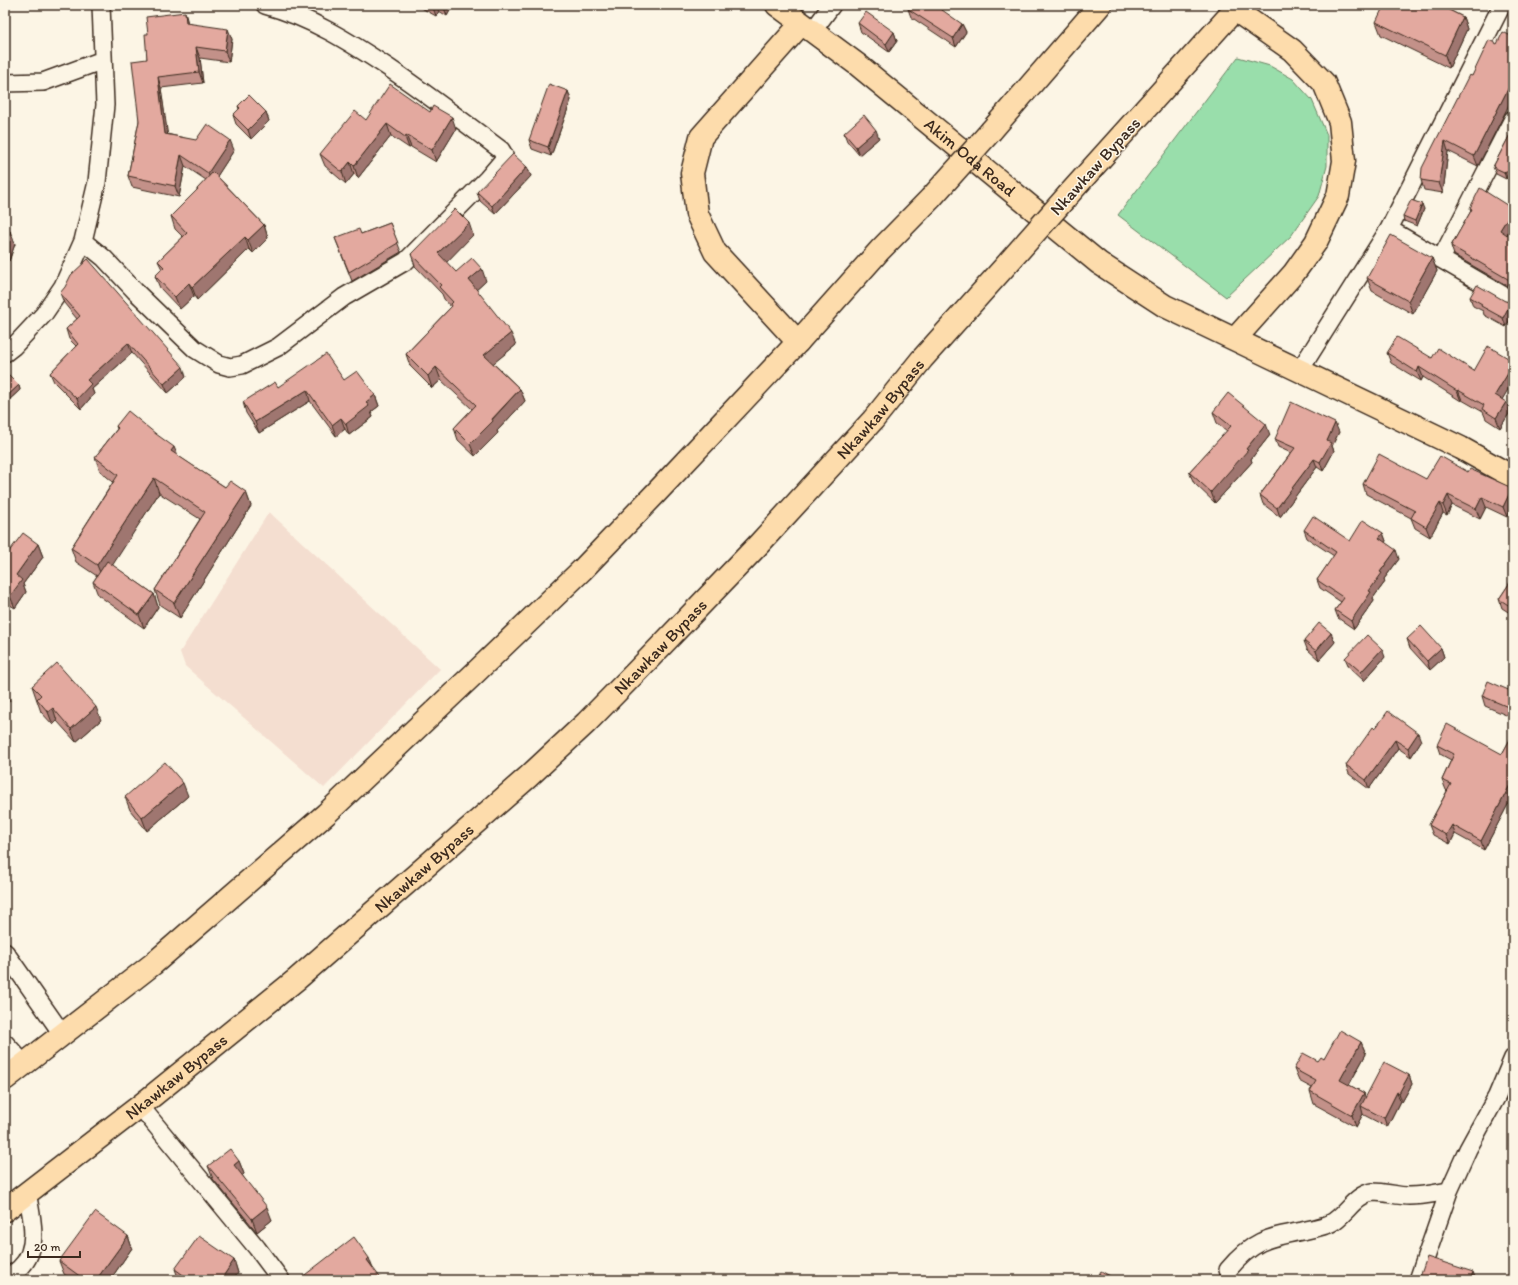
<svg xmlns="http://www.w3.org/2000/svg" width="1518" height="1285" viewBox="0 0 1518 1285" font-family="Itim,sans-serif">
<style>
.built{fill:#f4ded0}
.green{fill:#99deab;stroke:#6a8464}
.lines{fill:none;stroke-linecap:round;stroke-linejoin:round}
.minor-casing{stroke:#3b2a1e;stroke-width:20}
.major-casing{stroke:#3b2a1e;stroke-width:25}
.highway-casing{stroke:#3b2a1e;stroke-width:25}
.minor{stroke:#fcf5e5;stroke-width:17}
.major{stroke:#fddcac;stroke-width:22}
.highway{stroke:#fddcac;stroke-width:22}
.highway-bridge-casing{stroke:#3b2a1e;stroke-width:25;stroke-linecap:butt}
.highway-bridge{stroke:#fddcac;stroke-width:22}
.wall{fill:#c39189;stroke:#3b2a1e}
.shaded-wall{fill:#9f766f;stroke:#3b2a1e}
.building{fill:#e3a99f;stroke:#3b2a1e}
.labels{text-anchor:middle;stroke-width:3;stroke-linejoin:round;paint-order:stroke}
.street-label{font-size:17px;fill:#3b2a1e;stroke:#fcf5e5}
</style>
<rect width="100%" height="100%" fill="#fcf5e5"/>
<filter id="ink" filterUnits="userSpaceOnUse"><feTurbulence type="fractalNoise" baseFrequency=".025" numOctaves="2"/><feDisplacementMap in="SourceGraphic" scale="8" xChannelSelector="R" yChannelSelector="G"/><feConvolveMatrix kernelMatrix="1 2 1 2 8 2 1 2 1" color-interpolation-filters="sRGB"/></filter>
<g filter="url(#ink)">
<path class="built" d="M 269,512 L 440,669 L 324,788 L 185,666 L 180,652 Z"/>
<path class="green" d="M 1238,57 L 1270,66 L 1293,79 L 1312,100 L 1327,135 L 1327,166 L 1319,196 L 1291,236 L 1226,297 L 1118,215 Z"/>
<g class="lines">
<defs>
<path id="minor" d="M 812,32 L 832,5
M 5,83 L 43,82 L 103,60
M 1389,229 L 1513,301
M 83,241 L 104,258 L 135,291 L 195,349 L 219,364 L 230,367 L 242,365 L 278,347 L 344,297 L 406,261 L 487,179 L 504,159 L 504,155 L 501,150 C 464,122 427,94 389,68 C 350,42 310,17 265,5
M 1441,259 L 1513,119
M 5,353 L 14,346 L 44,314 L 63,286 L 83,241 L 97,182 L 105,105 L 101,5
M 1300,370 L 1389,229 L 1502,5
M 5,952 L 63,1035
M 5,1043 L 24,1064
M 140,1106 L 257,1248 L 281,1280
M 1228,1270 C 1252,1241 1266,1238 1302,1231 C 1311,1229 1323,1227 1331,1223 C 1346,1215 1355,1194 1373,1192 C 1385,1192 1397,1196 1409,1196 C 1423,1196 1436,1193 1449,1191
M 5,1279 C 10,1275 16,1272 20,1268 C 40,1249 32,1217 27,1193
M 1418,1280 L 1449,1191 L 1468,1149 L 1497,1096 L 1513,1058"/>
<g id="major">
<path id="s1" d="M 777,5 L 858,65 L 1099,263 L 1165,306 L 1461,448 L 1513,477"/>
</g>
<g id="highway">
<path d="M 1235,10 L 1292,50 L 1324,83 L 1340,122 L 1344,161 L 1338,196 L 1316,242 L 1294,273 L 1235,339"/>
<path d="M 991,131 L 1100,5"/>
<path d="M 1069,194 L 1239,5"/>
<path d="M 798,342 L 715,252 L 697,214 L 692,173 L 701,137 L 801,24"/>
<path d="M 5,1079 L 153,964 L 326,814 L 476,672 L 582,570 L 655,494 L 798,342 L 880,250 L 931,198"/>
<path id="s2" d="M 5,1210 L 140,1106 L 297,979 L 528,777 L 586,723 L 637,671 L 759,544 L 873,420 L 922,359 L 1009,262"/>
</g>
</defs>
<use href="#minor" class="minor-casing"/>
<use href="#major" class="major-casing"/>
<use href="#highway" class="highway-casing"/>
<use href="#minor" class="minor"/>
<use href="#major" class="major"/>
<use href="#highway" class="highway"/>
<defs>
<path id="highway-bridge" d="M 931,198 L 991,131
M 1009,262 L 1069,194"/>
</defs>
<use href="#highway-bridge" class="highway-bridge-casing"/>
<use href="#highway-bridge" class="highway-bridge"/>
</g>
<path class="wall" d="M 416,5 L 453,5 L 447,16 L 439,11 L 436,16 Z
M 1441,5 L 1441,6 L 1463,17 L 1467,29 L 1449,68 L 1381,35 L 1376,22 Z
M 908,9 L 962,24 L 966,32 L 956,47 L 911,17 Z
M 189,23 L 232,39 L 229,62 L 200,58 L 203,83 L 161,88 L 167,134 L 234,150 L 217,176 L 264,225 L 268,238 L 253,253 L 249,249 L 197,300 L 194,296 L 180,309 L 160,288 L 155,276 L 162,269 L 158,261 L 183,237 L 175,229 L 171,216 L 197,190 L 197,189 L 206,180 L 185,166 L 179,197 L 132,187 L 128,176 L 139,121 L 147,59 L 148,34 Z
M 858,23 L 894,32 L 897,41 L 889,52 L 861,32 Z
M 1513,37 L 1513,97 L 1478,166 L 1448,151 L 1443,193 L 1424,190 L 1421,180 L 1472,76 L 1497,44 Z
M 568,91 L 571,100 L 551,156 L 532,149 L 529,140 Z
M 238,106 L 266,112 L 269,121 L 251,139 L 236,124 L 233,115 L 239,109 Z
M 430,112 L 456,129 L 436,162 L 411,147 L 409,148 L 391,136 L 358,178 L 354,174 L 346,184 L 325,166 L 320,154 L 366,120 Z
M 1513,129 L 1513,182 L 1507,178 L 1506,179 L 1496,174 L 1493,167 Z
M 844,133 L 879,138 L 859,155 L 847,141 Z
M 527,167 L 531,176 L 495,214 L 480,201 L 477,192 Z
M 1470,208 L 1513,209 L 1513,224 L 1507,234 L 1513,239 L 1513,289 L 1454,255 L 1451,246 L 1471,211 Z
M 1424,209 L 1417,226 L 1404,221 L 1403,216 Z
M 390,223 L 401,252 L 352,281 L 335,238 L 361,234 Z
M 5,229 L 15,244 L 9,261 L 5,259 Z
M 473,235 L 446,262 L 456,272 L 486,281 L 476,290 L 516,345 L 493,363 L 520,389 L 525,401 L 497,431 L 498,433 L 475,456 L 458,440 L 454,428 L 472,409 L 441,380 L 432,388 L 410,366 L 406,354 L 451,307 L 444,299 L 442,294 L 415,266 L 411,254 Z
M 1432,258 L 1437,271 L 1413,314 L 1372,291 L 1367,278 Z
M 60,293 L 186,377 L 168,393 L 132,353 L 92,389 L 94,394 L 81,409 L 54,382 L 50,373 L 76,346 L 69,339 L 66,329 L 77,319 L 64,303 Z
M 1470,297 L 1511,302 L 1513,306 L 1513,314 L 1506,327 L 1484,315 L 1483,311 L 1473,306 Z
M 1387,353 L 1432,358 L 1474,371 L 1513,361 L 1513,381 L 1502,399 L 1510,412 L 1500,428 L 1486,419 L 1483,412 L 1462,400 L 1461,401 L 1423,377 L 1421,381 L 1391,363 Z
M 5,377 L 19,385 L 20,390 L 9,400 L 5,396 Z
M 344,380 L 375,395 L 379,406 L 371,412 L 373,417 L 349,435 L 345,429 L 336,436 L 310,401 L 259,433 L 246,413 L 243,402 L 278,387 Z
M 1213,412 L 1270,435 L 1251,459 L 1252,462 L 1215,503 L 1194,483 L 1189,472 L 1227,431 L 1217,423 Z
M 116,426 L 178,456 L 225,487 L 246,492 L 251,506 L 180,618 L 160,605 L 155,590 L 200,519 L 159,493 L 112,565 L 154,594 L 158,607 L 144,628 L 98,595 L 93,582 L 97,576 L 76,562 L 71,548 L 113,482 L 100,471 L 95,457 L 117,429 Z
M 1339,432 L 1332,446 L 1334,451 L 1323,471 L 1317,467 L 1280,517 L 1263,504 L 1260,495 L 1291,453 L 1278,447 L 1275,439 Z
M 1468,472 L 1512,488 L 1513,490 L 1513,504 L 1507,517 L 1486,507 L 1480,519 L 1452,505 L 1447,515 L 1443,513 L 1430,537 L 1415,528 L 1411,518 L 1366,494 L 1363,484 L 1426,479 Z
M 1304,530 L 1350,541 L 1383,533 L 1386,541 L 1385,542 L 1399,559 L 1384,579 L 1385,582 L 1373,598 L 1374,601 L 1354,629 L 1338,618 L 1335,610 L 1341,602 L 1320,588 L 1317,580 L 1334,556 L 1307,538 Z
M 38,544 L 43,557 L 23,584 L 26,592 L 15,608 L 10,605 L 5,611 L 5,557 Z
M 1513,578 L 1513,615 L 1502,608 L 1499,599 Z
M 1331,633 L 1335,642 L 1319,660 L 1307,649 L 1304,641 Z
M 1407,639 L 1441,648 L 1444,657 L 1430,670 L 1410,648 Z
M 1385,657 L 1364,681 L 1349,667 L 1345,658 Z
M 32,686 L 101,720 L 76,742 L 57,721 L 53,725 L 41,712 Z
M 1513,692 L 1513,718 L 1485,706 L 1482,696 Z
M 1375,729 L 1421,741 L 1411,757 L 1398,748 L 1369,789 L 1349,774 L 1346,765 Z
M 1513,734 L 1513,795 L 1484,850 L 1455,834 L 1450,844 L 1433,835 L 1429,825 L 1447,791 L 1446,790 L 1442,780 L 1451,760 L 1440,754 L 1437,745 L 1502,754 Z
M 188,796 L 147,831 L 130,810 L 125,797 Z
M 1361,1042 L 1366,1054 L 1349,1085 L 1364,1093 L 1365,1098 L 1409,1075 L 1412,1084 L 1402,1102 L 1400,1101 L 1387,1127 L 1364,1115 L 1363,1114 L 1356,1127 L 1314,1104 L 1310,1091 L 1312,1088 L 1299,1081 L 1294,1069 L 1318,1061 Z
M 239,1161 L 244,1174 L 242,1175 L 272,1220 L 257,1232 L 213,1179 L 208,1166 Z
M 128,1236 L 132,1248 L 110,1280 L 72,1280 L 64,1274 L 59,1261 Z
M 234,1260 L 238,1273 L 233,1280 L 179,1280 L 175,1269 Z"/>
<path class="shaded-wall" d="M 432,5 L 437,5 L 439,11 L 436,16 Z
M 443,5 L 453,5 L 447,16 Z
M 185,12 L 188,23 L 186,23 Z
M 1463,17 L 1467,29 L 1449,68 L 1445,55 Z
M 962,24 L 966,32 L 956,47 L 953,38 Z
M 228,29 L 232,39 L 229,62 L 225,51 Z
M 894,32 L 897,41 L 889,52 L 886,44 Z
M 196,47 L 200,58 L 203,83 L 199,72 Z
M 158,77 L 161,88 L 169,144 L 165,134 Z
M 1509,87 L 1513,97 L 1478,166 L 1474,156 Z
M 568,91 L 571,100 L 551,156 L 548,147 Z
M 266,112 L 269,121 L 251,139 L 248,130 Z
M 452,117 L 456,129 L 436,162 L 432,150 Z
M 387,124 L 391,136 L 358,178 L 354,166 Z
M 876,130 L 879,138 L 859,155 L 856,147 Z
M 406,135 L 411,147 L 409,148 L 405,137 Z
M 230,140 L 234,150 L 212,184 L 208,173 Z
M 1445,141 L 1448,151 L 1443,193 L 1439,183 Z
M 181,155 L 185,166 L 179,197 L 175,186 Z
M 350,162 L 354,174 L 346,184 L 342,172 Z
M 527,167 L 531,176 L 495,214 L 492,206 Z
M 1505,171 L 1507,178 L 1506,179 L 1504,172 Z
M 1422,204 L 1424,209 L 1417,226 L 1415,221 Z
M 1513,209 L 1513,224 L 1504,240 L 1500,230 Z
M 469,223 L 473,235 L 443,266 L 438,253 Z
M 264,225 L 268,238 L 253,253 L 248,240 Z
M 10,231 L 15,244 L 9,261 L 5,249 L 5,247 Z
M 245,237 L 249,249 L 197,300 L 192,287 Z
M 1432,258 L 1437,271 L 1413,314 L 1408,301 Z
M 482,269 L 486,281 L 473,293 L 469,280 Z
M 189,283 L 194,296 L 180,309 L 175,297 Z
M 1511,302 L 1513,306 L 1513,314 L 1506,327 L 1503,318 Z
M 511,333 L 516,345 L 489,367 L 484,355 Z
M 128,343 L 132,353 L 92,389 L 94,394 L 81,409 L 77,399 L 87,380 Z
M 1513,365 L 1513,381 L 1499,405 L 1495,395 Z
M 183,367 L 186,377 L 168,393 L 164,384 Z
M 436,367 L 441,380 L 432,388 L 428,376 Z
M 1419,367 L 1423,377 L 1421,381 L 1417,372 Z
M 19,385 L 20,390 L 9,400 L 7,396 Z
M 520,389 L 525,401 L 497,431 L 498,433 L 475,456 L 470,444 Z
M 307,390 L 310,401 L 259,433 L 255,422 Z
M 1458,390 L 1462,400 L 1461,401 L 1457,391 Z
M 375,395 L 379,406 L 371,412 L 373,417 L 349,435 L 346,424 L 366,402 Z
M 1506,402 L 1510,412 L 1500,428 L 1496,418 Z
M 341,418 L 345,429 L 336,436 L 332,425 Z
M 1335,423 L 1339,432 L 1332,446 L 1334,451 L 1323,471 L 1320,462 L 1327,441 Z
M 1266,424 L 1270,435 L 1251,459 L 1252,462 L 1215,503 L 1211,492 L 1246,449 Z
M 174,447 L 180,461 L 171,451 Z
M 1314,459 L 1317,467 L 1280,517 L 1277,508 Z
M 154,478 L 159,493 L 103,580 L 97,565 Z
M 1512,488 L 1513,490 L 1513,504 L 1507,517 L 1503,507 Z
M 246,492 L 251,506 L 180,618 L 174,603 Z
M 1448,495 L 1452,505 L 1447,515 L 1443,505 Z
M 1482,497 L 1486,507 L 1480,519 L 1476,509 Z
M 1440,503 L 1443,513 L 1430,537 L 1426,527 Z
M 1383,533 L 1386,541 L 1382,547 L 1379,538 Z
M 38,544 L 43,557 L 23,584 L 26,592 L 15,608 L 10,596 L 16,575 Z
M 1396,550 L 1399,559 L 1384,579 L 1385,582 L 1373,598 L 1374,601 L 1354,629 L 1351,621 L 1380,572 Z
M 5,592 L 10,605 L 5,611 Z
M 154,594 L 158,607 L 144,628 L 139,615 Z
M 1331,633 L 1335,642 L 1319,660 L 1316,651 Z
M 1441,648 L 1444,657 L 1430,670 L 1427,661 Z
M 1382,649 L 1385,657 L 1364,681 L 1361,672 Z
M 7,693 L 10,701 L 5,705 L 5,694 Z
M 96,707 L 101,720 L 76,742 L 71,729 Z
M 53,708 L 57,721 L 53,725 L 48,712 Z
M 1418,733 L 1421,741 L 1411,757 L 1408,748 Z
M 1395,740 L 1398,748 L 1369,789 L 1366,780 Z
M 1513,779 L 1513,795 L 1484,850 L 1481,841 Z
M 183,783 L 188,796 L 147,831 L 142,818 Z
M 1452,825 L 1455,834 L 1450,844 L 1446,835 Z
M 1361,1042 L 1366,1054 L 1345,1092 L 1340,1080 Z
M 1409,1075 L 1412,1084 L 1402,1102 L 1399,1093 Z
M 1397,1092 L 1400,1101 L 1387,1127 L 1384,1118 Z
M 1364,1093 L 1368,1105 L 1361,1106 L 1363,1114 L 1356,1127 L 1352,1115 Z
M 239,1161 L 244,1174 L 239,1178 L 234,1165 Z
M 267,1207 L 272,1220 L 257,1232 L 252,1219 Z
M 128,1236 L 132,1248 L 110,1280 L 96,1280 Z
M 369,1258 L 373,1269 L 367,1260 Z
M 234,1260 L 238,1273 L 233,1280 L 226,1280 L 224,1275 Z
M 1473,1272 L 1476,1280 L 1470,1280 Z"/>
<path class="building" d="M 910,5 L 935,5 L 962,24 L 953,38 L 908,9 Z
M 1384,5 L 1439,5 L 1463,17 L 1445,55 L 1376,22 Z
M 185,12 L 186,23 L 228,29 L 225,51 L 196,47 L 199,72 L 158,77 L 165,134 L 196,140 L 207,124 L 230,140 L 208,173 L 181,155 L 175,186 L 128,176 L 139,121 L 132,61 L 147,59 L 145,34 L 148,34 L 146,17 Z
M 866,12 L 894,32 L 886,44 L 858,23 Z
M 1503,32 L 1513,37 L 1513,89 L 1509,87 L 1474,156 L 1445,141 L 1439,183 L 1421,180 L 1422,168 L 1469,75 L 1472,76 L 1489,40 L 1497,44 Z
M 390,84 L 430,112 L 433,106 L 452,117 L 432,150 L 406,135 L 405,137 L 387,124 L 354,166 L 350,162 L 342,172 L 320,154 L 355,111 L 366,120 Z
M 549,84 L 568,91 L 548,147 L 529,140 Z
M 249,95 L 266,112 L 248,130 L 233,115 L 240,108 L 238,106 Z
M 864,115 L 876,130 L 856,147 L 844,133 Z
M 1513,129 L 1513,176 L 1505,171 L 1504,172 L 1493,167 Z
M 513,154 L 527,167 L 492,206 L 477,192 Z
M 213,172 L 264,225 L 248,240 L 245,237 L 192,287 L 189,283 L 175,297 L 155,276 L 164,267 L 158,261 L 187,233 L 171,216 L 198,189 L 197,189 Z
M 1480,188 L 1513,209 L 1500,230 L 1513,239 L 1513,282 L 1451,246 L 1472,209 L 1470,208 Z
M 1411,200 L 1422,204 L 1415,221 L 1403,216 Z
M 455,209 L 469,223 L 438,253 L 456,272 L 472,258 L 482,269 L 469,280 L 511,333 L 484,355 L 520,389 L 492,419 L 493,421 L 470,444 L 454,428 L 476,405 L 436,367 L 428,376 L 406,354 L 452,306 L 451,304 L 453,302 L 439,287 L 441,285 L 411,254 Z
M 390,223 L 398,243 L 349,272 L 335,238 L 359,229 L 361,234 Z
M 5,229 L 10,231 L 5,247 Z
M 1391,235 L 1432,258 L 1408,301 L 1367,278 Z
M 88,259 L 183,367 L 164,384 L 128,343 L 87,380 L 91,384 L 77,399 L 50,373 L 78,344 L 66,329 L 80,316 L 60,293 L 65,287 L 71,275 Z
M 1477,285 L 1505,301 L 1511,302 L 1503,318 L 1481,306 L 1482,304 L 1470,297 Z
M 1397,337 L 1432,358 L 1438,348 L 1474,371 L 1488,346 L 1513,361 L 1513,365 L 1495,395 L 1506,402 L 1496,418 L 1482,409 L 1484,405 L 1458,390 L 1457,391 L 1419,367 L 1417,372 L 1387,353 Z
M 326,354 L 344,380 L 357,371 L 375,395 L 366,402 L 369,406 L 346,424 L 341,418 L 332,425 L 307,390 L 255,422 L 243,402 L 275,382 L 278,387 Z
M 8,374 L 19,385 L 7,396 L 5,394 L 5,377 Z
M 1228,393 L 1266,424 L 1246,449 L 1248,450 L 1211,492 L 1189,472 L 1231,426 L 1213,412 Z
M 1291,402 L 1335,423 L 1327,441 L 1331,443 L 1320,462 L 1314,459 L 1277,508 L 1260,495 L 1295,448 L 1275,439 Z
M 128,411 L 156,434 L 174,447 L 171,451 L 225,487 L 230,481 L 246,492 L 174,603 L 155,590 L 205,512 L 154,478 L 97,565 L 71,548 L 118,475 L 95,457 L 118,428 L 116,426 Z
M 1379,454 L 1426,479 L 1440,456 L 1468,472 L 1470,469 L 1512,488 L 1503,507 L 1482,497 L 1476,509 L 1448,495 L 1443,505 L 1440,503 L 1426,527 L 1411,518 L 1415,511 L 1363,484 Z
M 1313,516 L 1350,541 L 1363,520 L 1383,533 L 1379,538 L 1396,550 L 1380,572 L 1382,573 L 1369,591 L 1371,592 L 1351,621 L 1335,610 L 1344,598 L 1317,580 L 1336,552 L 1304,530 Z
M 23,533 L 38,544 L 16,575 L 22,580 L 10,596 L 5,592 L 5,557 Z
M 107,561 L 154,594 L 139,615 L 93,582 Z
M 1513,578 L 1513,608 L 1499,599 Z
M 1319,623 L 1331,633 L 1316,651 L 1304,641 Z
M 1421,626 L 1441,648 L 1427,661 L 1407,639 Z
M 1367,635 L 1382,649 L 1361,672 L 1345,658 Z
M 57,663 L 96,707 L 71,729 L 53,708 L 48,712 L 37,699 L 41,695 L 32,686 Z
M 1488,681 L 1513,692 L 1513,709 L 1482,696 Z
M 5,690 L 7,693 L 5,694 Z
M 1388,711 L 1418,733 L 1408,748 L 1395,740 L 1366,780 L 1346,765 L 1373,727 L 1375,729 Z
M 1447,724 L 1502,754 L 1513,734 L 1513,779 L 1481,841 L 1452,825 L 1446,835 L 1429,825 L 1451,784 L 1442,780 L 1454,754 L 1437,745 Z
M 165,762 L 183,783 L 142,818 L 125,797 Z
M 1340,1030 L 1361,1042 L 1340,1080 L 1364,1093 L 1352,1115 L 1310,1091 L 1316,1081 L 1294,1069 L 1303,1053 L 1318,1061 L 1321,1057 L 1324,1059 Z
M 1384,1062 L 1409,1075 L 1399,1093 L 1397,1092 L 1384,1118 L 1361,1106 Z
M 230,1149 L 239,1161 L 234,1165 L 267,1207 L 252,1219 L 208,1166 Z
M 95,1212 L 128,1236 L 96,1280 L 85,1280 L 59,1261 Z
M 199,1236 L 234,1260 L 224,1275 L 231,1280 L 184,1280 L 186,1277 L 175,1269 Z
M 354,1237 L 369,1258 L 367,1260 L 382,1280 L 302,1280 L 301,1278 Z
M 1427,1257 L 1473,1272 L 1470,1280 L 1419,1280 Z
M 1101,1271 L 1117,1280 L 1096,1280 Z
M 1143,1275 L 1149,1280 L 1138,1280 Z"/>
</g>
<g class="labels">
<g class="street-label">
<text dy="6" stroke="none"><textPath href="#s1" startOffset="246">Akim Oda Road</textPath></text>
<text transform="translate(1095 166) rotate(-48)" y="6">Nkawkaw Bypass</text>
<text dy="6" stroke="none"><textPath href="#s2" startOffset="1189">Nkawkaw Bypass</textPath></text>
<text dy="6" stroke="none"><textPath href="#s2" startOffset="865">Nkawkaw Bypass</textPath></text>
<text dy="6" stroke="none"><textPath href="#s2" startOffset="541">Nkawkaw Bypass</textPath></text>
<text dy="6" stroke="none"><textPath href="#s2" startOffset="217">Nkawkaw Bypass</textPath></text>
</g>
</g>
<rect width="1518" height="1285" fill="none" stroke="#fcf5e5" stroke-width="20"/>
<rect x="10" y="10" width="1498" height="1265" fill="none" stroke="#3b2a1e" stroke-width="1.5" filter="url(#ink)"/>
<path d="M28 1251v6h52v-6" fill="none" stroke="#3b2a1e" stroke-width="2"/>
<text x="34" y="1251" font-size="12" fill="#3b2a1e" stroke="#fcf5e5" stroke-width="3" paint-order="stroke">20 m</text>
</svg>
